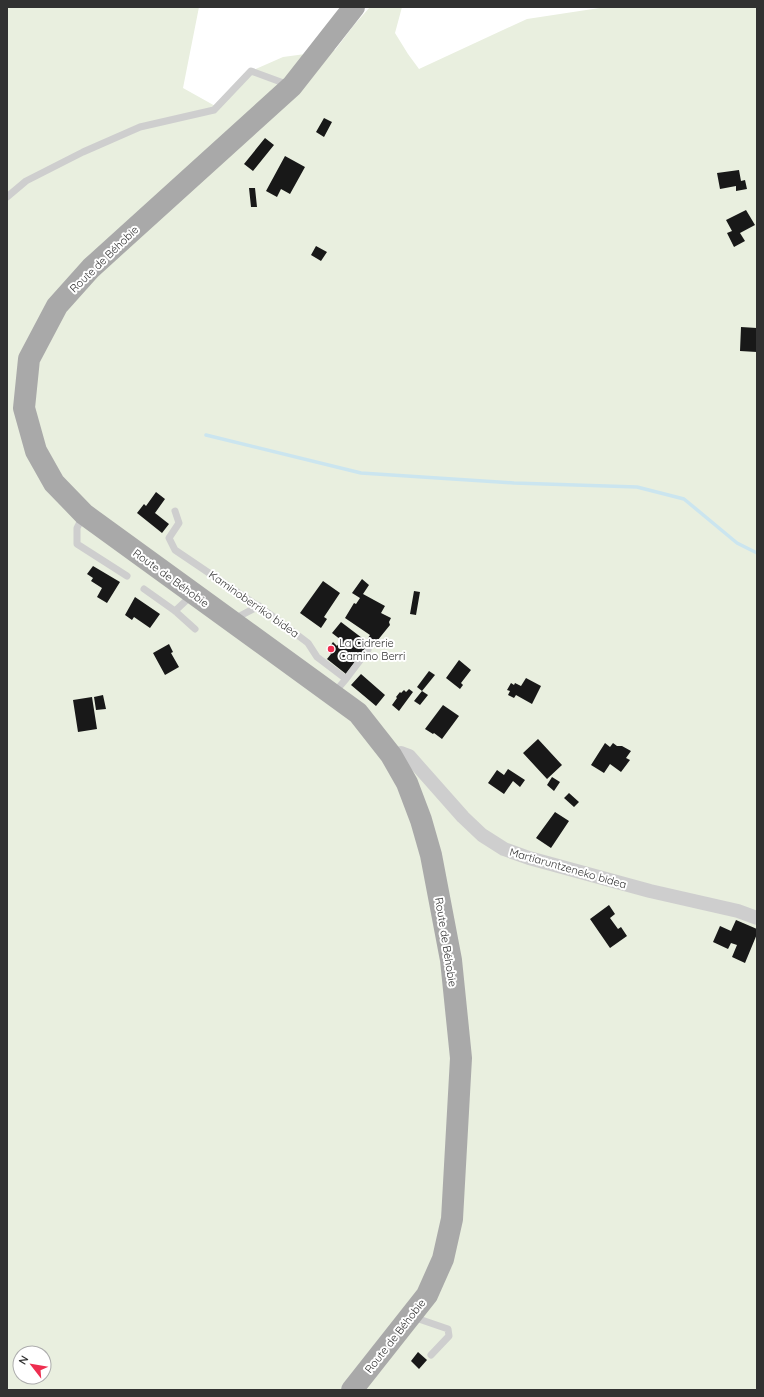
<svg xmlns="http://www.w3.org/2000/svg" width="764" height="1397" viewBox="0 0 764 1397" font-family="Quicksand,sans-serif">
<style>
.green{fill:#e9efdf;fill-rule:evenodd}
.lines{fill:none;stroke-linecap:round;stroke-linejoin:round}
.stream{stroke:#cbe5ef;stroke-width:3.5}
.building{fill:#181818}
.service{stroke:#cecece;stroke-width:7}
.minor{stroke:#cecece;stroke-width:14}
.primary{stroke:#a9a9a9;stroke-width:22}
.poi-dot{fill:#ee2e50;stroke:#fff;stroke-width:1.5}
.labels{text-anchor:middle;stroke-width:4;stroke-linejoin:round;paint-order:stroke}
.street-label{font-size:11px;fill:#313131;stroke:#fff}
.poi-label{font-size:11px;fill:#313131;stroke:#fff;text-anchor:start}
</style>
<rect width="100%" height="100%" fill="#fff"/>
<path class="green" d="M 7,7 L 199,7 L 183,88 L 217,107 L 251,71 L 283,57 L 335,50 L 354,25 L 370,7 L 402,7 L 395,33 L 408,54 L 419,69 L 527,19 L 606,7 L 757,7 L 757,1390 L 7,1390 ZM 20,1353 L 44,1353 L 44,1377 L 20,1377 Z"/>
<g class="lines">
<path class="stream" d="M 206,435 L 361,473 L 514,483 L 637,487 L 684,499 L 737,543 L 757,553"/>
</g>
<path class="building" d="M 324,118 L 332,122 L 324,137 L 316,132 Z
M 265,138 L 274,145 L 253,171 L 244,164 Z
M 285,156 L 305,167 L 290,194 L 281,189 L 277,197 L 266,191 Z
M 739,170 L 741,181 L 745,180 L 747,189 L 736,191 L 736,186 L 720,189 L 717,173 Z
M 249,188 L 255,188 L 257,207 L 251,207 Z
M 746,210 L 755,225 L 740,233 L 745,241 L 734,247 L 727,233 L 732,231 L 726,220 Z
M 316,246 L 327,252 L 321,261 L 311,255 Z
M 741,327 L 757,328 L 757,352 L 740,351 Z
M 156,492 L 165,499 L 155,513 L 169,524 L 162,533 L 137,513 L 144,504 L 146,506 Z
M 93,566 L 120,582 L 107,603 L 97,597 L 102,588 L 91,581 L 93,578 L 87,574 Z
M 362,579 L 369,585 L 363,594 L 385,606 L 381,613 L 391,618 L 389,622 L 390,625 L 373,646 L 369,643 L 346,674 L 327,659 L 331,654 L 327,651 L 333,642 L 337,646 L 341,640 L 332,633 L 341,622 L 366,641 L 370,635 L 345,618 L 354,603 L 356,604 L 360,598 L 352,593 Z
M 323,581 L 340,593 L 324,617 L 327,619 L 321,628 L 300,613 Z
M 414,591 L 420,592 L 416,615 L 410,614 Z
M 135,597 L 160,614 L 150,628 L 134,617 L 132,620 L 125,615 Z
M 169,644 L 173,652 L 171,653 L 179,667 L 165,675 L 153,653 Z
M 459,660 L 471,670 L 461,683 L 463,685 L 460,689 L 446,678 Z
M 429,671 L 435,675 L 422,691 L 417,687 Z
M 361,674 L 385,695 L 376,706 L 351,685 Z
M 526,678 L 541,686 L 532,704 L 516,695 L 514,698 L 508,695 L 510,691 L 507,690 L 511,683 L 514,685 L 515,683 L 521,686 Z
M 409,689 L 413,692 L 399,711 L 392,705 L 397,698 L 396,697 L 400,692 L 401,693 L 404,690 L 406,692 Z
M 422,691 L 428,695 L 420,705 L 414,701 Z
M 103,695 L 106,709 L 96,710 L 94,697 Z
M 92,697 L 97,729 L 78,732 L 73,700 Z
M 443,705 L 459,716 L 442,739 L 434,733 L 433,734 L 425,729 Z
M 538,739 L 562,765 L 547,779 L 523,753 Z
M 605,743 L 610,747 L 613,743 L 617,746 L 622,746 L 631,751 L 626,758 L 630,760 L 621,772 L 610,764 L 604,773 L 591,765 Z
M 508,769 L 525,780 L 520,787 L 513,781 L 504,794 L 488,783 L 497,770 L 504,775 Z
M 552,777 L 560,782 L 554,791 L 547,785 Z
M 569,793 L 579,802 L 574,807 L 564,798 Z
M 555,812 L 569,821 L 551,848 L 536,838 Z
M 609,905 L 615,914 L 610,918 L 618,929 L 621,927 L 627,936 L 610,948 L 590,919 Z
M 736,920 L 757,929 L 757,934 L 745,963 L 732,957 L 737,945 L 731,943 L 728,949 L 713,942 L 720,926 L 731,931 Z
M 418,1352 L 427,1360 L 419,1369 L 411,1361 Z"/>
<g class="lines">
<path class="service" d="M 7,197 L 26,181 L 83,152 L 140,127 L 214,110 L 251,71 L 289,85
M 175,511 L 179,523 L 169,538 L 175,550 L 271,615 L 308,643 L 317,657 L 346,679 L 334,693
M 83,516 L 77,528 L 77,544 L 127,576
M 144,589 L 175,611 L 195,629
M 175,611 L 192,595
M 234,619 L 259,606
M 346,679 L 368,650
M 413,1317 L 448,1329 L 449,1336 L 431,1355"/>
<path class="minor" d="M 391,755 L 401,753 L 409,756 L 463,817 L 482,835 L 504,849 L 529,858 L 650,891 L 738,911 L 757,918"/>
<path class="primary" d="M 352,1390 L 427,1295 L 443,1259 L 452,1219 L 461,1058 L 451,960 L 431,855 L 421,820 L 407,783 L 391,755 L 358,713 L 84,514 L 54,483 L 36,451 L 24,408 L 29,359 L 57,306 L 91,268 L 292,86 L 354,7"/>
</g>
<circle class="poi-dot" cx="331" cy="649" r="4"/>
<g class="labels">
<g class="street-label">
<text transform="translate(104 259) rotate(-44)" y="4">Route de Béhobie</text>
<text transform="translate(171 578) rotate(36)" y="4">Route de Béhobie</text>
<text transform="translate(254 604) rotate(35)" y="4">Kaminoberriko bidea</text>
<text transform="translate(568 868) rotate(16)" y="4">Martiaruntzeneko bidea</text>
<text transform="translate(446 942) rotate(81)" y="4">Route de Béhobie</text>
<text transform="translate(395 1336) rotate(-52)" y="4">Route de Béhobie</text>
</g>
<g class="poi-label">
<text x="339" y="647">La Cidrerie<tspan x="339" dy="13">Camino Berri</tspan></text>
</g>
</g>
<rect width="764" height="1397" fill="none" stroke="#313131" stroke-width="16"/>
<g transform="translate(32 1365) rotate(301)"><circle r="19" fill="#ffffff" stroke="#adadad"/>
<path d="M0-3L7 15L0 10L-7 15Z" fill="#ee2e50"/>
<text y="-6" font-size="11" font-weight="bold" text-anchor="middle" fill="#313131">N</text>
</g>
</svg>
